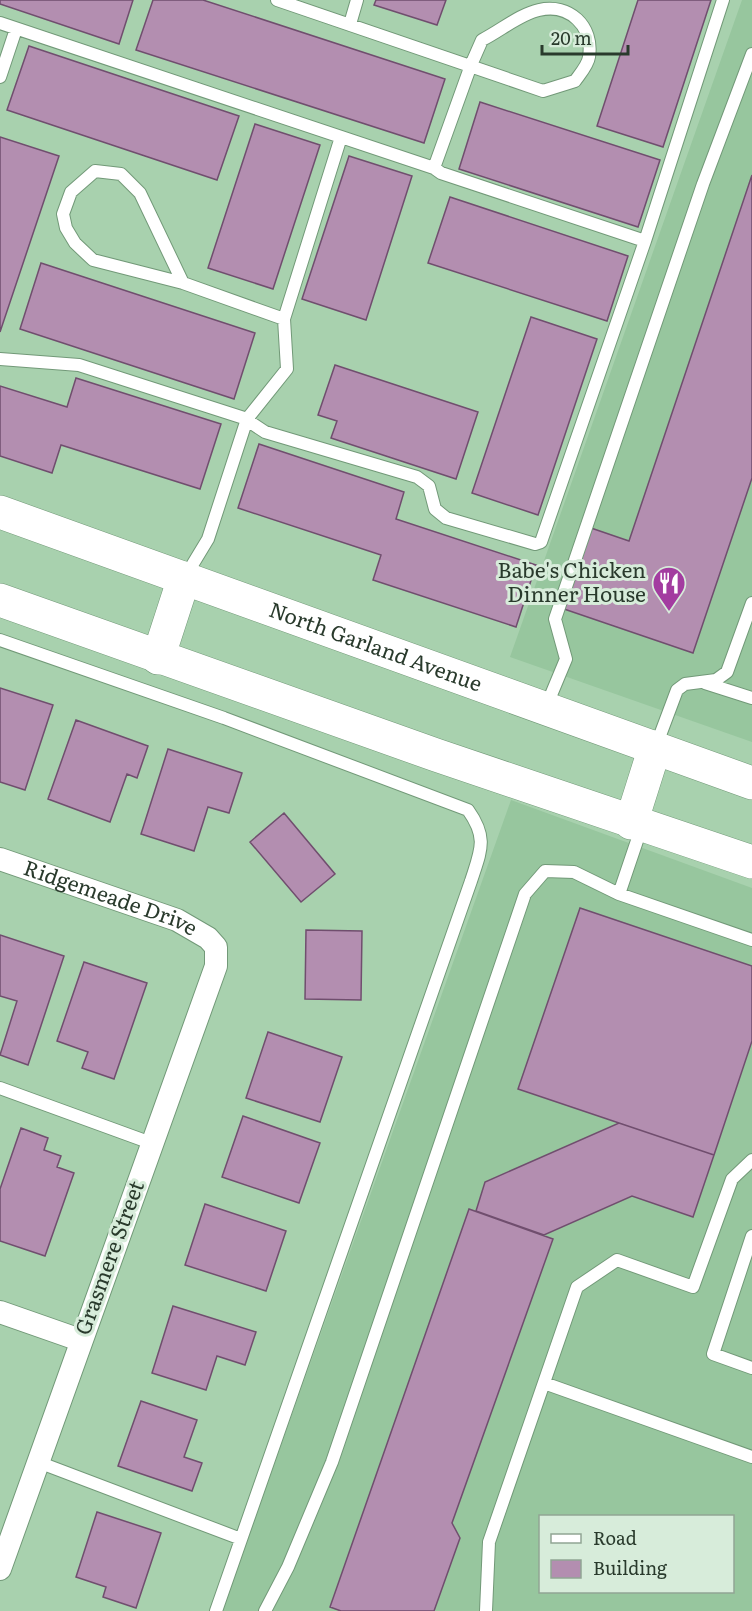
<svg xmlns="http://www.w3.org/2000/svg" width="752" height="1611" viewBox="0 0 752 1611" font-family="Literata,serif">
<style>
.built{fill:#97c69e;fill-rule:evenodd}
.building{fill:#b38eb0;stroke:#704e6e;stroke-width:1.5}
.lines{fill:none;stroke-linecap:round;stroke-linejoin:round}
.service-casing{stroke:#729978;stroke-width:14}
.minor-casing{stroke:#729978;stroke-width:24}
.secondary-casing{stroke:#729978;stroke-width:34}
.service{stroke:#fff;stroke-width:12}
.minor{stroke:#fff;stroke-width:22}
.secondary{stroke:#fff;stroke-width:33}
.labels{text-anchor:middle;stroke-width:6;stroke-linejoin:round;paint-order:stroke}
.poi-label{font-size:21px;fill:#293a2c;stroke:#d7ecda;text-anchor:end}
.street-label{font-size:21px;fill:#293a2c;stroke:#d7ecda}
</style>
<rect width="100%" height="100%" fill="#a8d1ae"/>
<path class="built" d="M 742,0 L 752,0 L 752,742 L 510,657 Z
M 511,800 L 752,888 L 752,1611 L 222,1611 ZM 540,1516 L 732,1516 L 732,1592 L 540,1592 Z"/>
<path class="building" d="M 0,0 L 133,0 L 119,44 L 0,4 Z
M 153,0 L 203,0 L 445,79 L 424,143 L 136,50 Z
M 376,0 L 446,0 L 437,25 L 374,5 Z
M 638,0 L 711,0 L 663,147 L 597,126 Z
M 29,46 L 239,116 L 217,180 L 7,110 Z
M 480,102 L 660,160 L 638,227 L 459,169 Z
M 255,124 L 320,145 L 273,289 L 208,268 Z
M 0,137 L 59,156 L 0,332 Z
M 349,156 L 412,176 L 366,320 L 302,299 Z
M 752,175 L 752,478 L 693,653 L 564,609 L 591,528 L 629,541 Z
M 450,197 L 628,256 L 607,321 L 428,263 Z
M 41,263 L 255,333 L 234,399 L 20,329 Z
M 531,317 L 597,339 L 538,515 L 472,493 Z
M 335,365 L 478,412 L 456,479 L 331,438 L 337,421 L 318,415 Z
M 76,378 L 221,424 L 200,489 L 61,445 L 52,473 L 0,456 L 0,386 L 67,407 Z
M 259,444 L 404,492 L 396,519 L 536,565 L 516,627 L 373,580 L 381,555 L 238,508 Z
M 0,688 L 53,705 L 25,790 L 0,782 Z
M 76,720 L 148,746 L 137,778 L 127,774 L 110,822 L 48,799 Z
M 168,749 L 242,773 L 229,813 L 208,807 L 194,851 L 141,834 Z
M 284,813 L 335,874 L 301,902 L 250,842 Z
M 580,908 L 752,966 L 752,1041 L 714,1155 L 518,1089 Z
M 306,930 L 362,931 L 361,1000 L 305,999 Z
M 0,935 L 64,956 L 28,1065 L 0,1055 L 17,1001 L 0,996 Z
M 84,962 L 147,983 L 114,1079 L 82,1068 L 88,1052 L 57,1041 Z
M 268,1032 L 342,1057 L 320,1122 L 246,1098 Z
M 243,1116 L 320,1143 L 299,1203 L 222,1177 Z
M 619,1123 L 714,1155 L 693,1217 L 632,1196 L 544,1235 L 476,1211 L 485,1182 Z
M 21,1128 L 48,1138 L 44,1150 L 61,1156 L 57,1167 L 74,1173 L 45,1256 L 0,1241 L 0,1189 Z
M 205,1204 L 286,1231 L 266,1291 L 185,1265 Z
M 469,1209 L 553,1239 L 452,1523 L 460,1538 L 434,1611 L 341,1611 L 330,1607 Z
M 173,1306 L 256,1332 L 245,1365 L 217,1356 L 206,1390 L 152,1373 Z
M 141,1401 L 197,1420 L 184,1457 L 202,1463 L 192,1491 L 118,1466 Z
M 97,1512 L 161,1533 L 136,1608 L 103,1597 L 106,1587 L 76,1577 Z"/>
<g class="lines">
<defs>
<path id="service" d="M 277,0 L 543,91 L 575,81 C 580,74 588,65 589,57 C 594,26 569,3 539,10 C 520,14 500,31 482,40 L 471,65 L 434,168 L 441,173 L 645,241 L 723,0
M 0,23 L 434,168
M 350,24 L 357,0
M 0,77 L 16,29
M 183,283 L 93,260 L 75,243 L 66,228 L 63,214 L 71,192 L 95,171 L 121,174 L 140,193 L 183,283 L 284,319
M 0,359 L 79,365 L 244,418 L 265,432 L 417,477 L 429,486 L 435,509 L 446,518 L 535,544 L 541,542 L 645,241
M 185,577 L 208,539 L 247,419 L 287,369 L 284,319 L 341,137
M 0,640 L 224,718 L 468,810 C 488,838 481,850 471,881 L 216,1611
M 705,683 L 752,698
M 546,707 L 566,659 L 555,619 L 703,184 L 752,54
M 656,746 L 677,690 L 685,684 L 716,680 L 727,672 L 752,603
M 642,826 L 619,894 L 752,940
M 0,1088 L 151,1143
M 752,1236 L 713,1354 L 752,1368
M 544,1383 L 752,1457
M 38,1462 L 241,1539
M 265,1611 L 288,1567 L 332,1462 L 525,894 L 545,871 L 574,872 L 619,894
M 486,1611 L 489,1542 L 577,1287 L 617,1260 L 693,1287 L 732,1179 L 752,1160"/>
<g id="minor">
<path id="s1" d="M 0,859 L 177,920 L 208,938 L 216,947 L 216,966 L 0,1569"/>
<path d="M 0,1312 L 80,1340"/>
</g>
<g id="secondary">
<path id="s2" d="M 0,512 L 752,783"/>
<path d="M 0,600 L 436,755 L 752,862"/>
<path d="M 158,658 L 184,578"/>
<path d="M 631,823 L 655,747"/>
</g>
</defs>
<use href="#service" class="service-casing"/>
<use href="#minor" class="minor-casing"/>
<use href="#secondary" class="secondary-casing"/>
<use href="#service" class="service"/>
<use href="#minor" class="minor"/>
<use href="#secondary" class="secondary"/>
</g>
<defs>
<symbol id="restaurant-pin" viewBox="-11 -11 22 30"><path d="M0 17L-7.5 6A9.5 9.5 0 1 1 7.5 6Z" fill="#a33ca0" stroke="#d7ecda"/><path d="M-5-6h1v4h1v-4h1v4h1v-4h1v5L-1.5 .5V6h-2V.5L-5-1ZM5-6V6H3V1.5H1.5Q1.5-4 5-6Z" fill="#fff"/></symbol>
</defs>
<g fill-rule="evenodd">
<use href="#restaurant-pin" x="650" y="564" width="38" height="52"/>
</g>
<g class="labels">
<g class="poi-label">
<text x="646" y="578">Babe's Chicken<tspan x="646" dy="24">Dinner House</tspan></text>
</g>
<g class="street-label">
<text dy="7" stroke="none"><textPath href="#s2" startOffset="399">North Garland Avenue</textPath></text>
<text dy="7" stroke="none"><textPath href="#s1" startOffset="117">Ridgemeade Drive</textPath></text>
<text transform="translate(110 1258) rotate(-70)" y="7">Grasmere Street</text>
</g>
</g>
<rect x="539" y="1515" width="195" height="78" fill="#d7ecda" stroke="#91a594" stroke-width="1.5"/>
<rect x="551" y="1534" width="30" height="9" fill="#ffffff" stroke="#91a594" stroke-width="1.5"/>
<text x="593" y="1545" font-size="18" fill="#293a2c">Road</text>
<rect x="551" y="1560" width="30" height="18" fill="#b38eb0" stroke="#91a594" stroke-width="1.5"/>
<text x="593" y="1575" font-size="18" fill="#293a2c">Building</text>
<path d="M542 45v9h86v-9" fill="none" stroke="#293a2c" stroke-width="3"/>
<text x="551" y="45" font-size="18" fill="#293a2c" stroke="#d7ecda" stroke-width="4.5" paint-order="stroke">20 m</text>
</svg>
